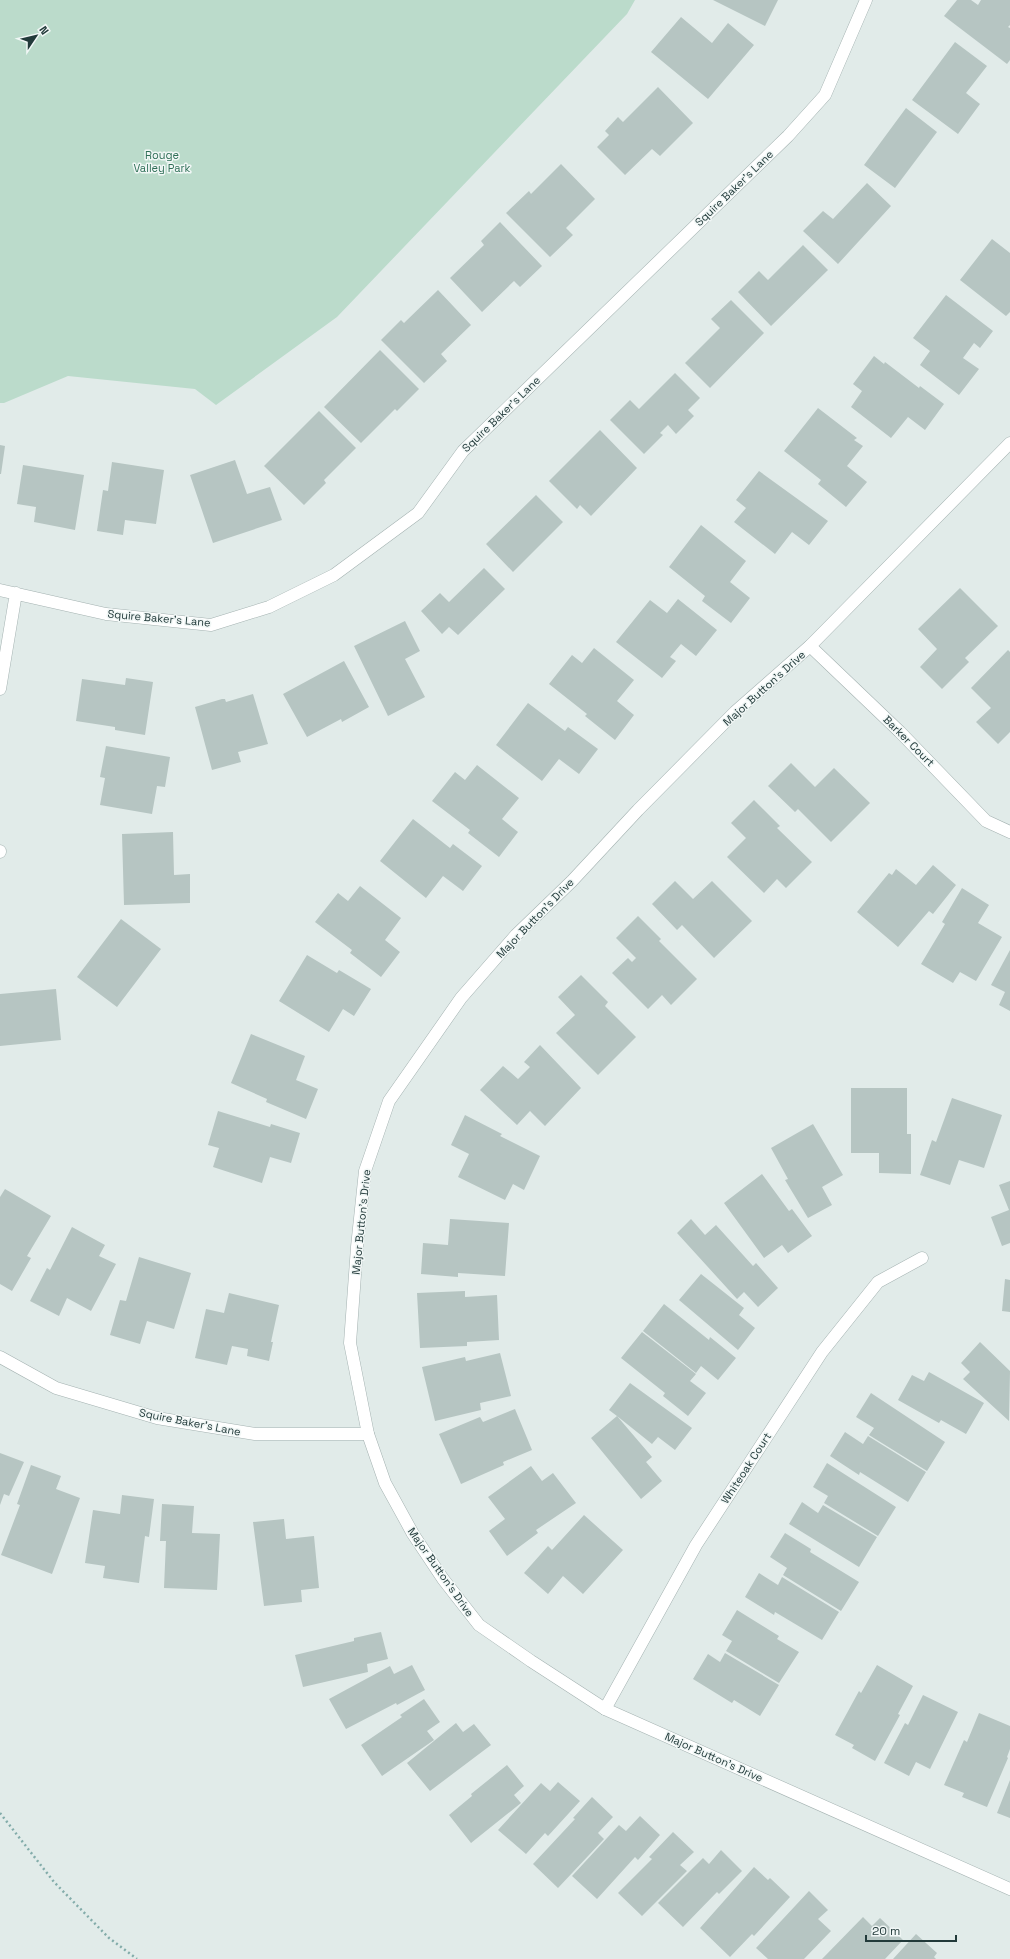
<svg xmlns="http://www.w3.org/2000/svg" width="1010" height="1959" viewBox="0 0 1010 1959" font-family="'Space Grotesk',sans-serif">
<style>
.green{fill:#bbdbcb}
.building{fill:#b6c5c2}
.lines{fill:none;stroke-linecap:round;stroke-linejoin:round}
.minor-casing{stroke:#a4b2b1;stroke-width:13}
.tertiary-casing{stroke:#a4b2b1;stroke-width:13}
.path{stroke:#83acaa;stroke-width:2.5;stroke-dasharray:2 3;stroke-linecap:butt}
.minor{stroke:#fff;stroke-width:12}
.tertiary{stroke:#fff;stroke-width:12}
.labels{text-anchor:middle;stroke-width:3;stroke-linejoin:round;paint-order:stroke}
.park-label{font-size:11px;fill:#2f6f57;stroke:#f1f7f6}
.street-label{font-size:11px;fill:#223a3a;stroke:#f1f7f6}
</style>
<rect width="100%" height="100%" fill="#e1ebe9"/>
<path class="green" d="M 0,0 L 635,0 L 627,14 L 337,317 L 216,405 L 195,389 L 68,376 L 4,403 L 0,403 Z"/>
<path class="building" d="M 713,0 L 778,0 L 765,26 Z
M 957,0 L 971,0 L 978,5 L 981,0 L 1010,0 L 1010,25 L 1008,27 L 1010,28 L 1010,60 L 1007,64 L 944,16 Z
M 681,17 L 712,43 L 728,23 L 754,45 L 708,99 L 651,52 Z
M 955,42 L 987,66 L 966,93 L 980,104 L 958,134 L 912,100 Z
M 658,87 L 693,123 L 660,156 L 652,149 L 625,175 L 597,147 L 609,135 L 605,131 L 618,117 L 623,122 Z
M 906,108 L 937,132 L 895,188 L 864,165 Z
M 561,164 L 595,199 L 566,228 L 573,235 L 550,257 L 506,213 L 529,191 L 531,194 Z
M 867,183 L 891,206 L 838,264 L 803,231 L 823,211 L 833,219 Z
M 500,222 L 542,266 L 520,287 L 514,281 L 482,312 L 450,278 L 484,245 L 481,241 Z
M 992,239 L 1010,253 L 1010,312 L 1006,316 L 960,280 Z
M 803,245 L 828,270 L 771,326 L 738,292 L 759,271 L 768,280 Z
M 438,290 L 471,325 L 441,354 L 447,361 L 424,383 L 381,340 L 401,320 L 404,323 Z
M 946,295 L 993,331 L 980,348 L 974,343 L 963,358 L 979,369 L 959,395 L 920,365 L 930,351 L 913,338 Z
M 731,300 L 764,333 L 710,388 L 685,363 L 720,328 L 711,319 Z
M 380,350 L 419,389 L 397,411 L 395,409 L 361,443 L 324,407 Z
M 874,356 L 884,364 L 885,362 L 919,388 L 920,386 L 944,404 L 925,430 L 908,417 L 891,438 L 851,407 L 862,391 L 853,384 Z
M 675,373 L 700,398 L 688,410 L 694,416 L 676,434 L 668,425 L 660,433 L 663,435 L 644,454 L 610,420 L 630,400 L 639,409 Z
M 818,408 L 857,438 L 854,440 L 863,446 L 847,466 L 867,482 L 846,507 L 818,484 L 821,480 L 784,451 Z
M 319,411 L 356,448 L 324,480 L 326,483 L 304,505 L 264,466 Z
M 600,430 L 637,468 L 591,516 L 580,505 L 577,509 L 549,481 Z
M 0,445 L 5,446 L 1,474 L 0,474 Z
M 235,460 L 247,494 L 270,487 L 282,520 L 213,543 L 190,475 Z
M 112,462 L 164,470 L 156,524 L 125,520 L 123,535 L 97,531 L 103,490 L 108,491 Z
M 23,465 L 84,475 L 75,530 L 34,522 L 36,507 L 17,504 Z
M 759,471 L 828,521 L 809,545 L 792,532 L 775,554 L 734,522 L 746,508 L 736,500 Z
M 536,495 L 563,522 L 513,572 L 486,544 Z
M 701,525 L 746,561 L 730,582 L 750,598 L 731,623 L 702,601 L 705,596 L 669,567 Z
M 484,568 L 505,589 L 458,635 L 449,627 L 442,634 L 421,611 L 440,593 L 449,602 Z
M 960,588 L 998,626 L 965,658 L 969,662 L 942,689 L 920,667 L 937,649 L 918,629 Z
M 678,599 L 717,630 L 696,656 L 681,644 L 670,657 L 676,661 L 662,678 L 616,642 L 650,600 L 667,613 Z
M 405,621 L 420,651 L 405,659 L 425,697 L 388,716 L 354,646 Z
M 594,648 L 634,680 L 617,701 L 634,715 L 615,740 L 585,716 L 587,714 L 549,684 L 572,655 L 582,663 Z
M 1008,650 L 1010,652 L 1010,732 L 998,744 L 976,722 L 991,708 L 971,688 Z
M 344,661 L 369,707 L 342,722 L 341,719 L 307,737 L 283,694 Z
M 126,678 L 153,682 L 145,735 L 115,730 L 115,727 L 76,721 L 82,679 L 125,685 Z
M 253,694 L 268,744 L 238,752 L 241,762 L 212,770 L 195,707 L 222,699 L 225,699 L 226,702 Z
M 528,703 L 565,731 L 568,727 L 598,749 L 579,774 L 559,759 L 542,781 L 496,745 Z
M 106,746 L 170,757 L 165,787 L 157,786 L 152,814 L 100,805 L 105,778 L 100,777 Z
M 791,763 L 815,787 L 834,768 L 870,803 L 831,842 L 798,809 L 795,812 L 768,786 Z
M 477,765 L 519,798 L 502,819 L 518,832 L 499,857 L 468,833 L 470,830 L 432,801 L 455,772 L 465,780 Z
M 754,800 L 780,826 L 777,828 L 812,862 L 786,888 L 777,879 L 764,893 L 727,857 L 746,838 L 731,823 Z
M 413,819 L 450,848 L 453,844 L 482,866 L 463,891 L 443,876 L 426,898 L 380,861 Z
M 173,832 L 174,875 L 190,874 L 190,903 L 124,905 L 122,834 Z
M 933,865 L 956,885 L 933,914 L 929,911 L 898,947 L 857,912 L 889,873 L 892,875 L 896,869 L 916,885 Z
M 675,881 L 693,899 L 712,881 L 752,921 L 714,958 L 682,925 L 677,930 L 652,904 Z
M 360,886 L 401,918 L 385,940 L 400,952 L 381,977 L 350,953 L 352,950 L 315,922 L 338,893 L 348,901 Z
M 962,888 L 989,905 L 978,923 L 1002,937 L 976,981 L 960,972 L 953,983 L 921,964 L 945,924 L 942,922 Z
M 638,916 L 661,939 L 659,941 L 697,979 L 671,1005 L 662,995 L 648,1009 L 612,973 L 628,958 L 632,962 L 636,958 L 616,938 Z
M 121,919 L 161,949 L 117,1007 L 77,977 Z
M 1010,950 L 1010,1011 L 999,1005 L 1005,992 L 991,985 Z
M 307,955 L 337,973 L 339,970 L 371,989 L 354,1016 L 343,1009 L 329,1032 L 279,1001 Z
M 581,975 L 608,1002 L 605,1006 L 636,1037 L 598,1075 L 556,1033 L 575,1015 L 558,997 Z
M 56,989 L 61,1040 L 0,1046 L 0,994 Z
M 251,1034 L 305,1056 L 296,1080 L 318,1089 L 306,1119 L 266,1102 L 267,1099 L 231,1083 Z
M 540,1045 L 581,1088 L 545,1126 L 530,1111 L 517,1125 L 480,1090 L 503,1066 L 518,1079 L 530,1067 L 524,1062 Z
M 851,1088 L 907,1088 L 907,1134 L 911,1134 L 911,1174 L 879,1173 L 879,1153 L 851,1153 Z
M 952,1098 L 1002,1115 L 984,1168 L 959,1160 L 950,1185 L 920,1175 L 932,1140 L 936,1142 Z
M 218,1111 L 270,1127 L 271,1124 L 300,1133 L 291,1163 L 270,1157 L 262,1183 L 213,1167 L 219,1148 L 208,1145 Z
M 465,1115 L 502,1134 L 500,1136 L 540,1156 L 524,1190 L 513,1184 L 505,1200 L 458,1177 L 469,1154 L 451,1145 Z
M 813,1124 L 843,1175 L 822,1187 L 832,1205 L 808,1218 L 785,1180 L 788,1179 L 771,1148 Z
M 762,1174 L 789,1211 L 792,1209 L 812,1236 L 788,1253 L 782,1245 L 764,1258 L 724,1203 Z
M 1010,1181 L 1010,1243 L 1002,1246 L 991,1217 L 1009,1210 L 999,1185 Z
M 5,1189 L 51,1216 L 27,1256 L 31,1258 L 12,1291 L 0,1284 L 0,1197 Z
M 450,1219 L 509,1223 L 505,1276 L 458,1273 L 458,1277 L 421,1274 L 423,1243 L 448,1245 Z
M 691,1219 L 705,1235 L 716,1225 L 753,1266 L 756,1263 L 778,1288 L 758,1307 L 744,1292 L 737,1299 L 677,1233 Z
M 72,1227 L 105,1245 L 99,1256 L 116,1264 L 91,1311 L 67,1298 L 59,1316 L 30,1301 L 47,1268 L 50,1270 Z
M 139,1257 L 191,1273 L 174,1329 L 147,1321 L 140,1344 L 110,1335 L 120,1300 L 126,1301 Z
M 701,1274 L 744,1308 L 739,1315 L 755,1328 L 738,1350 L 679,1300 Z
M 1005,1279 L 1010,1280 L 1010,1312 L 1002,1311 Z
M 465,1291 L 465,1297 L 497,1295 L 499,1340 L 467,1342 L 467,1346 L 420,1348 L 417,1293 Z
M 229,1293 L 279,1305 L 271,1342 L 273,1342 L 269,1361 L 247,1356 L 248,1349 L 232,1346 L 227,1365 L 195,1358 L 206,1309 L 224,1313 Z
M 664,1304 L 709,1340 L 710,1337 L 736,1358 L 718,1380 L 701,1366 L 696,1373 L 643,1331 Z
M 642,1332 L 696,1374 L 690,1381 L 706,1393 L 688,1416 L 663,1396 L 665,1393 L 621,1358 Z
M 980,1342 L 1010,1371 L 1009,1421 L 963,1379 L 970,1372 L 961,1363 Z
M 500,1353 L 511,1396 L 480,1403 L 481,1410 L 435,1421 L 422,1367 L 465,1357 L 466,1361 Z
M 929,1372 L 984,1403 L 966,1434 L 941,1420 L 939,1423 L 898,1400 L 912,1375 L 924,1381 Z
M 630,1383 L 692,1428 L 675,1450 L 658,1437 L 652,1444 L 617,1416 L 652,1457 L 646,1462 L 662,1481 L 641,1499 L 591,1438 L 617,1416 L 609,1410 Z
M 871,1393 L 945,1442 L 927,1471 L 869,1435 L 874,1428 L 856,1417 Z
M 515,1409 L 532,1450 L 503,1462 L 504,1465 L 461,1484 L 439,1434 L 480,1417 L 483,1422 Z
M 845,1432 L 863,1444 L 868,1436 L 926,1472 L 908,1502 L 860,1472 L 859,1475 L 830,1456 Z
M 0,1453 L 24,1462 L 9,1496 L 4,1494 L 0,1505 Z
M 827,1463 L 896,1507 L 878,1536 L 824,1503 L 828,1496 L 813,1487 Z
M 31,1465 L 61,1476 L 56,1489 L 80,1498 L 52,1574 L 1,1555 L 20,1505 L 17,1504 Z
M 531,1466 L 542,1481 L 553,1473 L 576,1503 L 536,1530 L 538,1533 L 507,1556 L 489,1531 L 505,1519 L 488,1497 Z
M 122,1495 L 154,1499 L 149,1537 L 145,1536 L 139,1583 L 103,1578 L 105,1566 L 85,1563 L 93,1510 L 120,1514 Z
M 802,1502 L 818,1513 L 823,1505 L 877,1537 L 859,1567 L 789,1524 Z
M 162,1504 L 194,1506 L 192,1533 L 220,1534 L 217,1590 L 164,1588 L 166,1541 L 160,1541 Z
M 584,1515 L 623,1550 L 583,1594 L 563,1576 L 548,1594 L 524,1573 L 548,1546 L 552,1550 Z
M 284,1519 L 286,1539 L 314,1536 L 319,1588 L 301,1590 L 302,1602 L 264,1606 L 253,1522 Z
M 785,1533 L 811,1549 L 810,1552 L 859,1582 L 841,1611 L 783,1575 L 787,1568 L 770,1557 Z
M 759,1573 L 778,1585 L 782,1577 L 839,1612 L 822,1640 L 775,1612 L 774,1615 L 745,1597 Z
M 737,1610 L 779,1636 L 777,1639 L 799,1652 L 779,1683 L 726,1651 L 732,1641 L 722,1635 Z
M 381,1632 L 388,1659 L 367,1664 L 368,1672 L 303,1687 L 295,1655 L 354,1641 L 354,1638 Z
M 725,1653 L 779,1685 L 760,1716 L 734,1700 L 732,1703 L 693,1679 L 708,1654 L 720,1662 Z
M 412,1665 L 425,1690 L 397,1705 L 396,1703 L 346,1729 L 329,1699 L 390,1666 L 394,1674 Z
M 877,1665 L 913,1686 L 898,1714 L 900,1715 L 875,1761 L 852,1748 L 854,1745 L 835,1735 L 859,1691 L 861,1693 Z
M 923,1695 L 958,1712 L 930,1769 L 916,1762 L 909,1776 L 884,1763 L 905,1723 L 908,1725 Z
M 424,1699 L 440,1722 L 427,1731 L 434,1740 L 382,1776 L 361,1745 L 402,1717 L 400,1715 Z
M 979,1713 L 1010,1726 L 1010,1749 L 1007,1757 L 1008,1758 L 987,1807 L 962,1797 L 964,1793 L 944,1785 L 964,1740 L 967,1742 Z
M 456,1723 L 463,1732 L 474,1724 L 491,1745 L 430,1791 L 407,1763 Z
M 507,1765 L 524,1786 L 514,1795 L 521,1803 L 471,1843 L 449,1815 L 472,1796 L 471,1794 Z
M 1010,1780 L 1010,1818 L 997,1813 Z
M 558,1782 L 580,1801 L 548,1836 L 545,1833 L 526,1854 L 498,1830 L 541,1783 L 550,1791 Z
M 592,1797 L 613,1817 L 598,1833 L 604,1839 L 558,1888 L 533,1864 L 575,1819 L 573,1818 Z
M 640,1816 L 660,1835 L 638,1860 L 635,1857 L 597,1899 L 572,1876 L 619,1825 L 626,1831 Z
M 673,1832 L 694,1852 L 680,1865 L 687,1871 L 642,1916 L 618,1893 L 652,1859 L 649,1857 Z
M 721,1850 L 742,1871 L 719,1894 L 717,1892 L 683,1927 L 658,1903 L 703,1858 L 709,1864 Z
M 754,1867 L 768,1880 L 770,1878 L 790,1897 L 754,1936 L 752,1934 L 730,1957 L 700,1928 Z
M 809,1891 L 828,1910 L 818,1919 L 831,1931 L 804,1959 L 768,1959 L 756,1948 Z
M 863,1917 L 872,1926 L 880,1918 L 903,1940 L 885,1959 L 822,1959 Z
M 916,1934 L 937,1953 L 934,1957 L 936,1959 L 893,1959 Z"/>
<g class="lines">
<defs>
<path id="minor" d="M 0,590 L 106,614 L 211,625 L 269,607 L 334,575 L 418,513 L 463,451 L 788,136 L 825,95 L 866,0
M 810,646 L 900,732 L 986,821 L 1010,832
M 0,689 L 16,593
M 0,851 L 0,852
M 0,1357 L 56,1388 L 157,1418 L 255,1434 L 368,1434
M 605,1709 L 696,1545 L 822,1352 L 878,1282 L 922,1258"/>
<path id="tertiary" d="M 1010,443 L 810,646 L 735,712 L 638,810 L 572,881 L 516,935 L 461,998 L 389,1101 L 365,1171 L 357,1247 L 350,1343 L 368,1434 L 385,1483 L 413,1534 L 443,1579 L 479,1625 L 531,1661 L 605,1709 L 1010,1889"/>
</defs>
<use href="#minor" class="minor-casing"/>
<use href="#tertiary" class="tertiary-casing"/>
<path class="path" d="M 0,1813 L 54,1882 L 109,1938 L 137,1959"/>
<use href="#minor" class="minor"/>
<use href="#tertiary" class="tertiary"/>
</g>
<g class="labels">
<g class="park-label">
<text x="162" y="159">Rouge<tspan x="162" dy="13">Valley Park</tspan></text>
</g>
<g class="street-label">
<text transform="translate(734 188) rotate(-44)" y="4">Squire Baker's Lane</text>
<text transform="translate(501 414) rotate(-44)" y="4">Squire Baker's Lane</text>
<text transform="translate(159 618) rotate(5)" y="4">Squire Baker's Lane</text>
<text transform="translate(764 688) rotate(-42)" y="4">Major Button's Drive</text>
<text transform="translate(909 741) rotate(45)" y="4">Barker Court</text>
<text transform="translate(535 918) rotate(-46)" y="4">Major Button's Drive</text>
<text transform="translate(361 1222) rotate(-84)" y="4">Major Button's Drive</text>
<text transform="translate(190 1422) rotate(11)" y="4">Squire Baker's Lane</text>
<text transform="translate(746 1468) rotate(-57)" y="4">Whiteoak Court</text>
<text transform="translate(441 1572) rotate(55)" y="4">Major Button's Drive</text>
<text transform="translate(714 1757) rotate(24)" y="4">Major Button's Drive</text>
</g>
</g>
<g transform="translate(36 36) rotate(55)" stroke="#f1f7f6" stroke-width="3" paint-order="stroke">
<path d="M0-3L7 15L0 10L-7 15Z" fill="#223a3a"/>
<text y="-6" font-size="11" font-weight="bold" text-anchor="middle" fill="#223a3a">N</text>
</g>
<path d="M866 1935v6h90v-6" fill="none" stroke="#223a3a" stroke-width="2"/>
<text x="872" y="1935" font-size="12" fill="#223a3a" stroke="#f1f7f6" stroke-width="3" paint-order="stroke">20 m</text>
</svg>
